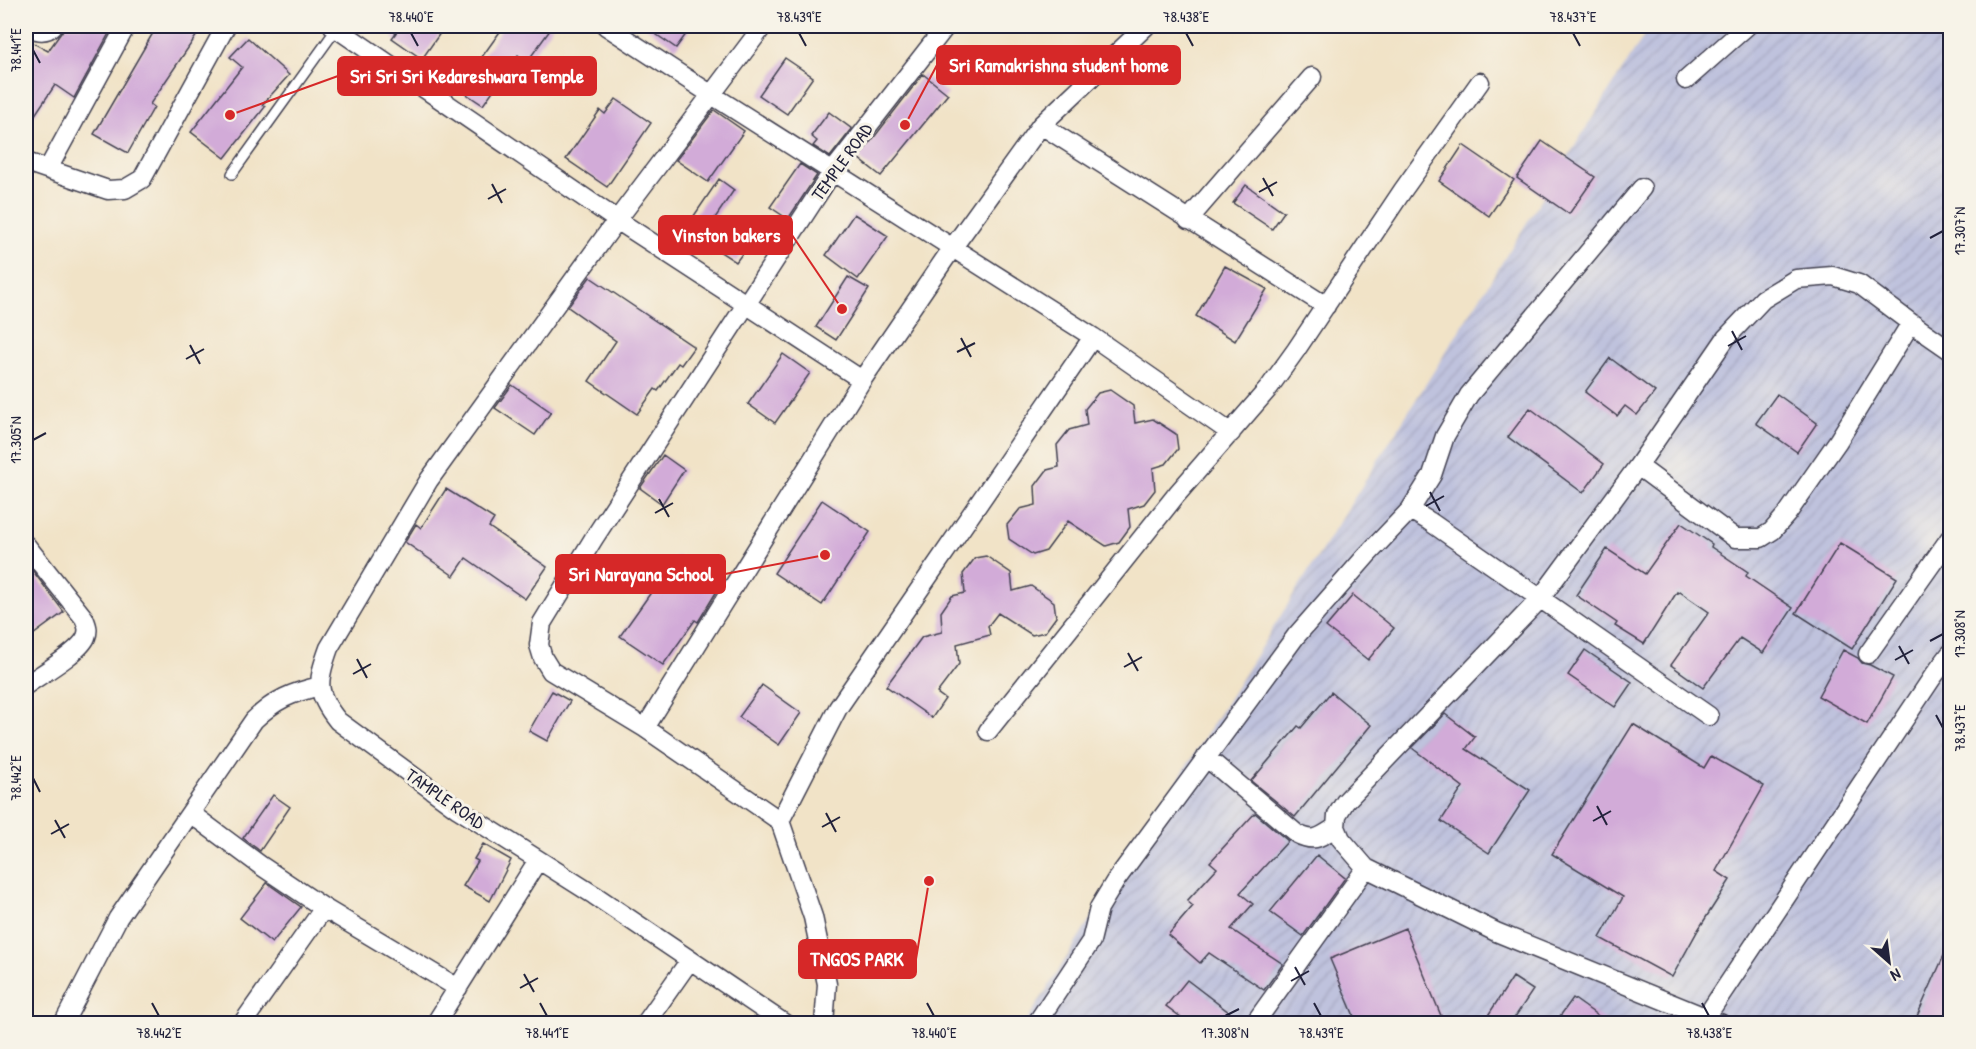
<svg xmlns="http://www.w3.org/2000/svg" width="1976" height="1049" viewBox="0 0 1976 1049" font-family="'Patrick Hand',sans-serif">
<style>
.industrial{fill:url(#industrial-furrows)}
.building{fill:#d2abd8}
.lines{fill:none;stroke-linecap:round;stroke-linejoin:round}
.lane-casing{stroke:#413f50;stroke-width:12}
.street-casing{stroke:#413f50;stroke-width:21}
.lane{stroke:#fff;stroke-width:9}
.street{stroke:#fff;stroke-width:18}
.ticks{fill:none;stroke:#22223b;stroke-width:2}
.labels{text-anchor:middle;stroke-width:6;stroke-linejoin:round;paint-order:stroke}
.street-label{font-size:18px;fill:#22223b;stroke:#f7f3e8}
.leader{fill:none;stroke:#d62828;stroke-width:2}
.callout-dot{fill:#d62828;stroke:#f7f3e8;stroke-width:2}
.callout{fill:#d62828;stroke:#d62828;stroke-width:2}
.callout-label{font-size:20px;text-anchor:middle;font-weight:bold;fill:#fff}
.neatline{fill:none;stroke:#22223b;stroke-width:2}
.ticks-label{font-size:15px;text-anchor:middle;fill:#22223b}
</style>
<defs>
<pattern id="industrial-furrows" width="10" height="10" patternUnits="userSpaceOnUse" patternTransform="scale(1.5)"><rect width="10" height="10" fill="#bfc2dd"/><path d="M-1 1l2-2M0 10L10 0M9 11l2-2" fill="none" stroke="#a4a6bf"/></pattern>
</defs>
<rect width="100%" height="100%" fill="#f7f3e8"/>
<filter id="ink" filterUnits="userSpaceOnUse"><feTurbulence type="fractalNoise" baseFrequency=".0167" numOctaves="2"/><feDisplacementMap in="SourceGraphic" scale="12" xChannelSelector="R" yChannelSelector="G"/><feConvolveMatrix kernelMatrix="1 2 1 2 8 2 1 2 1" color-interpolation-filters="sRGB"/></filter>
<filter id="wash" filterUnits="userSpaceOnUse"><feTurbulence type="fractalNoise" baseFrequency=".008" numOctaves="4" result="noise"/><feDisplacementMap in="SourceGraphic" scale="24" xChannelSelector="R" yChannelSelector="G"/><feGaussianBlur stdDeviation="1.35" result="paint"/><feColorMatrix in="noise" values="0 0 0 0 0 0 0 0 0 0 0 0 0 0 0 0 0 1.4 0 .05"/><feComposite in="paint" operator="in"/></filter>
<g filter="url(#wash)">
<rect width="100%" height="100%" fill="#f1e3c7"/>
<path class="industrial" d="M 1650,26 L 1950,26 L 1950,1023 L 1025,1024 Z"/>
<g id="blocks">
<path class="building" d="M 66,26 L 113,26 L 74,98 L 55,85 L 26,128 L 26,39 L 48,51 Z
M 157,26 L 203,26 L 150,104 L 154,107 L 128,153 L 94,134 Z
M 401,26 L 445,26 L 422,59 L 392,38 Z
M 504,26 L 553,26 L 527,62 L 518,55 L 483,105 L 459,89 Z
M 644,26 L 692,26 L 676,48 Z
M 248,38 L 289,75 L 262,105 L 265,107 L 225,158 L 191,132 L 242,67 L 230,57 Z
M 785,58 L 813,77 L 787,114 L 759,95 Z
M 923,74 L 948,94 L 881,176 L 858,158 Z
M 616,99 L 651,123 L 607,187 L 566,159 L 600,110 L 605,114 Z
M 714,110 L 744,131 L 708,182 L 676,160 Z
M 829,112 L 852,129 L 830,157 L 813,146 L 817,141 L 811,136 Z
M 1542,141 L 1595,177 L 1569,214 L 1517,178 Z
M 1463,145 L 1514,180 L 1489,216 L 1439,181 Z
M 800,164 L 817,175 L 788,219 L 770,207 Z
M 719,179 L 734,190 L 715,218 L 750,243 L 736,262 L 685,229 Z
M 1246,185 L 1284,212 L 1272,229 L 1233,203 Z
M 854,214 L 888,236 L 858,279 L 826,255 Z
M 1225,266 L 1267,289 L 1235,341 L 1196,316 Z
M 590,277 L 694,347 L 681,365 L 678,363 L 658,391 L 655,389 L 637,414 L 589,381 L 616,341 L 568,307 Z
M 848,277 L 869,289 L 836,340 L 816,327 Z
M 783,354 L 810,373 L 775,423 L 748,404 Z
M 1610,358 L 1655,392 L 1637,415 L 1625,406 L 1617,416 L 1585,392 Z
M 512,385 L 551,412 L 535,435 L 495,408 Z
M 1110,390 L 1133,406 L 1135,423 L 1153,419 L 1176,434 L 1178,449 L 1166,464 L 1153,468 L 1155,490 L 1144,504 L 1128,509 L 1130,527 L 1119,542 L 1106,546 L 1068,521 L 1046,551 L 1033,555 L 1009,539 L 1007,525 L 1020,509 L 1036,505 L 1035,486 L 1047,470 L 1059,467 L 1057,445 L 1069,430 L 1087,425 L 1085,409 L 1098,393 Z
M 1777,394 L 1817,423 L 1797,452 L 1756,423 Z
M 1530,408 L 1604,464 L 1583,493 L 1508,437 Z
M 663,455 L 684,470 L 662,504 L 640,488 Z
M 446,489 L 494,519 L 489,527 L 547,567 L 525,599 L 466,558 L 454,576 L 405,542 L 416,524 L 421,528 Z
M 822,500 L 870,532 L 822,605 L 774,573 Z
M 1681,523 L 1712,544 L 1711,547 L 1748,572 L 1746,576 L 1793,608 L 1763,653 L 1740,638 L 1703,688 L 1671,665 L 1709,612 L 1680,592 L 1678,593 L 1677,592 L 1644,644 L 1615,626 L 1617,623 L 1576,595 L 1607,549 L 1645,574 Z
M 1840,543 L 1897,578 L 1852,649 L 1796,613 Z
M 677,556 L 720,586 L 698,622 L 695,620 L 663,665 L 620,636 L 652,591 L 650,589 L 660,574 L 663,576 Z
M 986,556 L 1011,573 L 1013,591 L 1031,586 L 1054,602 L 1056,617 L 1045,632 L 1032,635 L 998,613 L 988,626 L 990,635 L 957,644 L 959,664 L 937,693 L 945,699 L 932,718 L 886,686 L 922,637 L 942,632 L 941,612 L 952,596 L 965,593 L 963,574 L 975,558 Z
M 26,562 L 64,612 L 26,640 Z
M 1353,595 L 1394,628 L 1368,660 L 1326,627 Z
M 1585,650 L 1632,682 L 1615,707 L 1568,675 Z
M 1843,650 L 1858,658 L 1862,663 L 1870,665 L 1893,677 L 1867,724 L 1818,696 Z
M 762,685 L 801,713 L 779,745 L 739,717 Z
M 552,691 L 570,701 L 547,741 L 529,731 Z
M 1331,692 L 1371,725 L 1295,817 L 1251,781 L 1298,726 L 1301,728 Z
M 1445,714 L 1475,737 L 1466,749 L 1530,790 L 1489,853 L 1441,821 L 1463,787 L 1412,748 Z
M 1633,724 L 1704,768 L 1711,756 L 1764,786 L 1716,871 L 1730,880 L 1698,930 L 1672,977 L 1600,938 L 1623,897 L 1552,854 Z
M 273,795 L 290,807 L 260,851 L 243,838 Z
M 1255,813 L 1288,841 L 1240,893 L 1253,904 L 1231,929 L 1283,964 L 1264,990 L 1209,953 L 1200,963 L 1168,935 L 1193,906 L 1187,901 L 1217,868 L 1210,862 Z
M 483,844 L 511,860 L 490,901 L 463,886 L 478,861 L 474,859 Z
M 1317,855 L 1345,878 L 1303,936 L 1270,912 Z
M 267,883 L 301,907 L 272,943 L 240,918 Z
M 1405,928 L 1444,1023 L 1357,1023 L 1330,959 Z
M 1950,942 L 1950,1023 L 1914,1023 Z
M 1513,977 L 1533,990 L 1511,1023 L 1483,1023 Z
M 1187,980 L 1230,1013 L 1222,1023 L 1189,1023 L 1166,1006 Z
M 1573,998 L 1608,1023 L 1555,1023 Z"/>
</g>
</g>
<g filter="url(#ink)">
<use href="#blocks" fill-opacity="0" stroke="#413f50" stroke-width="1.5"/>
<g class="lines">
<defs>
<path id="lane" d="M 232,174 L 337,28"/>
<path id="street" d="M 333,26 L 617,220 L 862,380
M 606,26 L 712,95 L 1093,337 L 838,708 L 780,821 L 813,917 L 827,984 L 824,1024
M 763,26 L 617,220 L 429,480 L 329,648 C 317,681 315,693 338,721 L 458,809 L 594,895 L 785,1024
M 26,27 C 36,30 45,34 53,26
M 1686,80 L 1747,26
M 1041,125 L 1326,306
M 26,162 L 108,190 L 125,189 L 142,179 L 226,26
M 48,169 L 126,26
M 1188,220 L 1312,77
M 1093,337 L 1231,433
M 1638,466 L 1735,538 L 1761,538 L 1772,531 L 1787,514 L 1838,441 L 1911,323
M 1410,510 L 1432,475 L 1445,436 L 1469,395 L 1642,188
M 26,545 L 84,618 C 87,625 89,630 86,637 C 80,652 40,675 26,685
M 1868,654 L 1950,538
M 645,728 L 862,380 L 953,247 L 1041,125 L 1146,26
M 988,731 L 1177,494 L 1268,389 L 1296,350 L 1403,190 L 1480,82
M 1206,757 L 1297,834 C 1315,843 1320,837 1336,827
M 190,813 L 260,865 L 324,908 L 458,988
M 780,821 L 645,728 L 551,671 L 543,658 L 539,645 L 542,623 L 594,538 L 833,171 L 946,26
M 1706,1017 L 1932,678 L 1950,654
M 63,1024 L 118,918 L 254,720 C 276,699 291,693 320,686
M 242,1024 L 324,908
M 435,1024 L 538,860
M 645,1024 L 690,960
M 1036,1024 L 1091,941 L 1099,908 L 1116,880 L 1296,636 L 1367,555 L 1410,510 L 1429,521 L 1709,716
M 1254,1024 L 1366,868
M 1722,1024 L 1496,932 L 1366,868 L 1341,839 L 1336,827 L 1337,815 L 1345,802 L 1540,599 L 1638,466 L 1726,338 L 1763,299 L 1796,279 L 1833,276 L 1859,284 L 1911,323 L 1950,350"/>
</defs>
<use href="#lane" class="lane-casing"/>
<use href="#street" class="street-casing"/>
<use href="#lane" class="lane"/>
<use href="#street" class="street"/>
</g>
</g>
<path class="ticks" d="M 411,33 L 418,46M 799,33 L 806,46M 1186,33 L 1193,46M 1573,33 L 1580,46M 33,50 L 40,63M 1263,178 L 1273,196M 492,184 L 502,203M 1259,192 L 1277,182M 488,199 L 506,189M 1930,238 L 1943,231M 1732,331 L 1742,350M 961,338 L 971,357M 190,345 L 200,364M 1728,346 L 1746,336M 957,352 L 975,343M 186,359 L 204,349M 33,440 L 46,433M 1430,492 L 1440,511M 659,499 L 669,517M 1426,506 L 1444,496M 655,513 L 673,503M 1930,641 L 1943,634M 1899,646 L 1909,664M 1128,653 L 1138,671M 357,659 L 367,678M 1895,660 L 1913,650M 1124,667 L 1142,657M 353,674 L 371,664M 1936,715 L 1943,728M 33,778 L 40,792M 1597,806 L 1607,825M 826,813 L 836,832M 55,820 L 65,838M 1593,821 L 1611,811M 822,827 L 840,817M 51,834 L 69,824M 1295,967 L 1305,985M 524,974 L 534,992M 1291,981 L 1309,971M 520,988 L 538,978M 152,1003 L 159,1016M 540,1003 L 547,1016M 927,1003 L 934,1016M 1314,1003 L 1321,1016M 1702,1003 L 1709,1016M 1225,1016 L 1239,1009"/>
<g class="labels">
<g class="street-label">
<text transform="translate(842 162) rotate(-54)" y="6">TEMPLE ROAD</text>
<text transform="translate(445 799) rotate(35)" y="6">TAMPLE ROAD</text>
</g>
</g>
<path class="leader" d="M905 125L937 65M230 115L338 76M842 309L792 235M825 555L725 574M929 881L916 959"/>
<g class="callout-dot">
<circle cx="905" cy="125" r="6"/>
<circle cx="230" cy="115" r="6"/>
<circle cx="842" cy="309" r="6"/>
<circle cx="825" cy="555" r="6"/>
<circle cx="929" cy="881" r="6"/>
</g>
<g class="callout">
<rect x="937" y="46" width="243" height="38" rx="6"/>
<rect x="338" y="57" width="258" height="38" rx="6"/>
<rect x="659" y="216" width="133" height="38" rx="6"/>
<rect x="556" y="555" width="169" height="38" rx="6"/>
<rect x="799" y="940" width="117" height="38" rx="6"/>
</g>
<g class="callout-label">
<text x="1059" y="72">Sri Ramakrishna student home</text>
<text x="467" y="83">Sri Sri Sri Kedareshwara Temple</text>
<text x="726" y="242">Vinston bakers</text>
<text x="641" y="581">Sri Narayana School</text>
<text x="857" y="966">TNGOS PARK</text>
</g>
<rect width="1976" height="1049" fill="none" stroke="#f7f3e8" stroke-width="66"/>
<g transform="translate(1889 962) rotate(152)" stroke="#f7f3e8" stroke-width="4.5" paint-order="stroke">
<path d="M0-4.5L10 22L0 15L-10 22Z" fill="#22223b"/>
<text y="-9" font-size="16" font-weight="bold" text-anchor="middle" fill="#22223b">N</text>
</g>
<rect x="33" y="33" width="1910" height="983" class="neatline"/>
<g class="ticks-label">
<text x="411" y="22">78.440°E</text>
<text x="799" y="22">78.439°E</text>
<text x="1186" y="22">78.438°E</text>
<text x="1573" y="22">78.437°E</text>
<text transform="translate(16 50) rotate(-90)" y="5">78.441°E</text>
<text transform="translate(1960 231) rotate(-90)" y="5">17.307°N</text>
<text transform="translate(16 440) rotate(-90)" y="5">17.305°N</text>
<text transform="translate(1960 634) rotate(-90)" y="5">17.308°N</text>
<text transform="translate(1960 728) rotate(-90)" y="5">78.437°E</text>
<text transform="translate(16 778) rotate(-90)" y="5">78.442°E</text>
<text x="159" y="1038">78.442°E</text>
<text x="547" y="1038">78.441°E</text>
<text x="934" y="1038">78.440°E</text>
<text x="1225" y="1038">17.308°N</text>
<text x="1321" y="1038">78.439°E</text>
<text x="1709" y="1038">78.438°E</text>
</g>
</svg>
